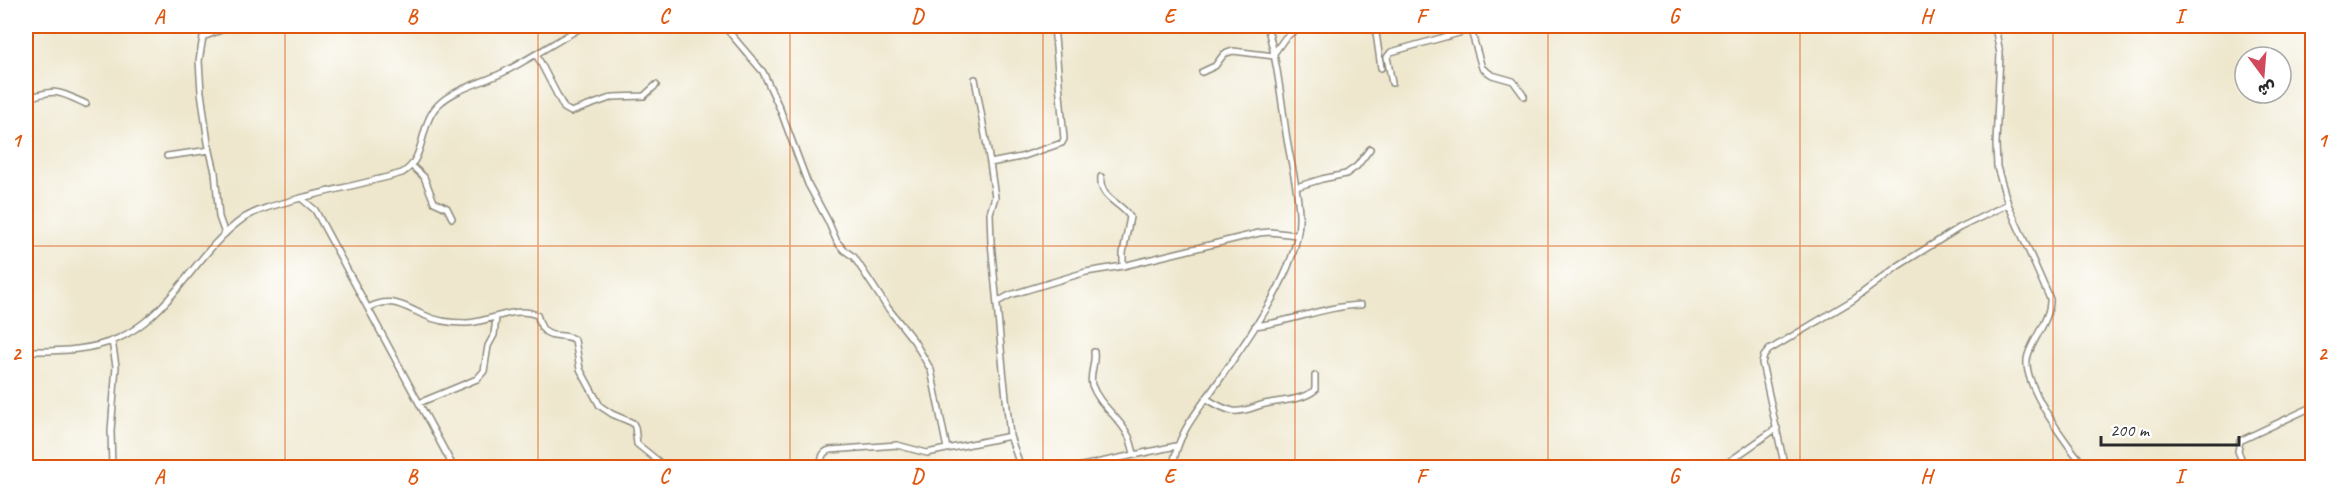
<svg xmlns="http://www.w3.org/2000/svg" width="2338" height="493" viewBox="0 0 2338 493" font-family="Caveat,'Playpen Sans Arabic',sans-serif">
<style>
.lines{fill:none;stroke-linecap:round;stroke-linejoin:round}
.street-casing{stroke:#8c897c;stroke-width:8}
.street{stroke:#fff;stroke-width:5}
.grid{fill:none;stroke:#df570e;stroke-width:1.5;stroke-opacity:0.55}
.neatline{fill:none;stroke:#df570e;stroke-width:2}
.grid-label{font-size:20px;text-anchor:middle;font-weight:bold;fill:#df570e}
</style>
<rect width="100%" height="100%" fill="#fff"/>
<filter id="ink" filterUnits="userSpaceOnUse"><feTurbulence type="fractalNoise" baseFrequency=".0167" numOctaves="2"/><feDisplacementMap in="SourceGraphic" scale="12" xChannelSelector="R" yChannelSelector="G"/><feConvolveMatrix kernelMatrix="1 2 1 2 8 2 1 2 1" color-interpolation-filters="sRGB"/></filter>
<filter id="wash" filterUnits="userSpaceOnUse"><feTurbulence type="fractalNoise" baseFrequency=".008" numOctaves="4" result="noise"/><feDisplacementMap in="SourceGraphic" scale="24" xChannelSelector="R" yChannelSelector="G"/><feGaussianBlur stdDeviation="1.35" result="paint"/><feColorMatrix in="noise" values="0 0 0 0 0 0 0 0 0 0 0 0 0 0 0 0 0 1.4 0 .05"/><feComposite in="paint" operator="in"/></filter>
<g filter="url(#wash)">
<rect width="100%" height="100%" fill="#eee7cd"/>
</g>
<g filter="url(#ink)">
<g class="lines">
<defs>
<path id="street" d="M 682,26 L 700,26
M 724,26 L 763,72 L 780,109 L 808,184 L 828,221 L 837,242 L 844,250 L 854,257 L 887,307 L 914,341 L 931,370 L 947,449
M 1375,26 L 1381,68
M 1995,26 L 2000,54 L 1996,144 L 1997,167 L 2008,204 L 2050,299 C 2051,318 2034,337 2028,355 C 2019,381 2069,449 2087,468
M 1470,27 L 1482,68 L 1492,75 L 1513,81 L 1524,96
M 1275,52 L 1285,38 L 1300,26
M 536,54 L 564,108 L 571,112 L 613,97 L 644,96 L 656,85
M 1202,72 L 1215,66 L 1224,54 L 1233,51 L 1274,56
M 975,79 L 990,163
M 1392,83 L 1387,57 L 1391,52 L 1459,33 L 1470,28
M 26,99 C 56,88 58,91 86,104
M 167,156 L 210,150
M 412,166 L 424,177 L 434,202 L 447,208 L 452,218
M 1101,177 C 1099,199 1121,202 1130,217 L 1123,253 L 1123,266
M 1296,187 L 1322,179 L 1346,174 L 1357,166 L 1370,149
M 301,198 L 315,210 L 454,468
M 225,234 L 219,217 L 215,172 L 208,143 L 201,92 L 199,61 L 203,37 L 231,26
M 997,302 L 1010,295 L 1086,272 L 1123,266 L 1259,233 L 1270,232 L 1297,235
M 368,308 C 391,296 403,306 424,315 C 436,321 453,323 465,323 C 488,323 514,305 537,315 C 539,319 540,326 543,329 C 551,340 565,332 575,340 L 580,369 L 600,406 L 612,414 L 633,423 L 635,427 L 637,444 L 658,461 L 662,468
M 1255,326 C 1291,322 1325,306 1361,305
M 26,351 C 106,352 136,342 187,277 C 204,256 221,234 244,218 C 262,207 284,203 305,197 C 337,189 370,182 402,173 C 426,160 419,124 438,105 C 455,88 483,83 504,72 C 531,58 557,41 584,26
M 1094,352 C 1096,363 1089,375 1092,385 C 1099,405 1119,417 1128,435 C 1131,440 1132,447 1134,453
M 1207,399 C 1215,404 1224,409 1233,411 C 1246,413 1258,404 1270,403 C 1286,400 1302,400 1315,390 L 1315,376
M 419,403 L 477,379 L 484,371 L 488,346 L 494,335 L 496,318
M 112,468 L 111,431 L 116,366 L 112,341
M 822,468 C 821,460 821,452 830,450 L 897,445 L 927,453 L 1010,436
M 1021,468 L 1010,436 L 1003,369 L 991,242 L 990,213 L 995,197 L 990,163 L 1021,157 L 1062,143 L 1064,139 L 1054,26
M 1073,468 L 1176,446
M 1173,468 C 1176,431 1205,403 1224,373 C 1252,332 1302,265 1299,214 C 1298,187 1290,160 1286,133 C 1281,97 1277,60 1267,26
M 1720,468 L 1777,428
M 1785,468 L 1762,363 L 1764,356 L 1769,350 L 1853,300 L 1898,266 L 1959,228 L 2008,204
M 2245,468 L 2238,451 L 2240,441 L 2312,407"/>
</defs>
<use href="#street" class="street-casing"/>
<use href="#street" class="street"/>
</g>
</g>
<path class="grid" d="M 285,26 L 285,468M 538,26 L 538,468M 790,26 L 790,468M 1043,26 L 1043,468M 1295,26 L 1295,468M 1548,26 L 1548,468M 1800,26 L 1800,468M 2053,26 L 2053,468M 26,246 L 2312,246"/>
<rect width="2338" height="493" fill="none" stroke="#fff" stroke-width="66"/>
<g transform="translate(2263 75) rotate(164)"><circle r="28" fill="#ffffff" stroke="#aaaaaa" stroke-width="1.5"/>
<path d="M0-4.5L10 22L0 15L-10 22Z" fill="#d1495b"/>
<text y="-9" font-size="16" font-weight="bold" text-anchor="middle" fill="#2b2b2b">ش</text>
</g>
<path d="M2101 436v9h138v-9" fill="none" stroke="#2b2b2b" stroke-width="3"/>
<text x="2110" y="436" font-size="18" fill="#2b2b2b" stroke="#ffffff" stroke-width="4.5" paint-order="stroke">200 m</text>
<rect x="33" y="33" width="2272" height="427" class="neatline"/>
<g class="grid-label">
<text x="159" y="23">A</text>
<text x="412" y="23">B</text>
<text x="664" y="23">C</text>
<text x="917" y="23">D</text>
<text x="1169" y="23">E</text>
<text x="1421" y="23">F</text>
<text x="1674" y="23">G</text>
<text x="1926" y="23">H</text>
<text x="2179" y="23">I</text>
<text x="16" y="147">1</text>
<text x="2322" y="147">1</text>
<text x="16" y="360">2</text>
<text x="2322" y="360">2</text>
<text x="159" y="483">A</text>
<text x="412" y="483">B</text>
<text x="664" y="483">C</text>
<text x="917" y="483">D</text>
<text x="1169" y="483">E</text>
<text x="1421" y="483">F</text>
<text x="1674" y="483">G</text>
<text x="1926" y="483">H</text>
<text x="2179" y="483">I</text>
</g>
</svg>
